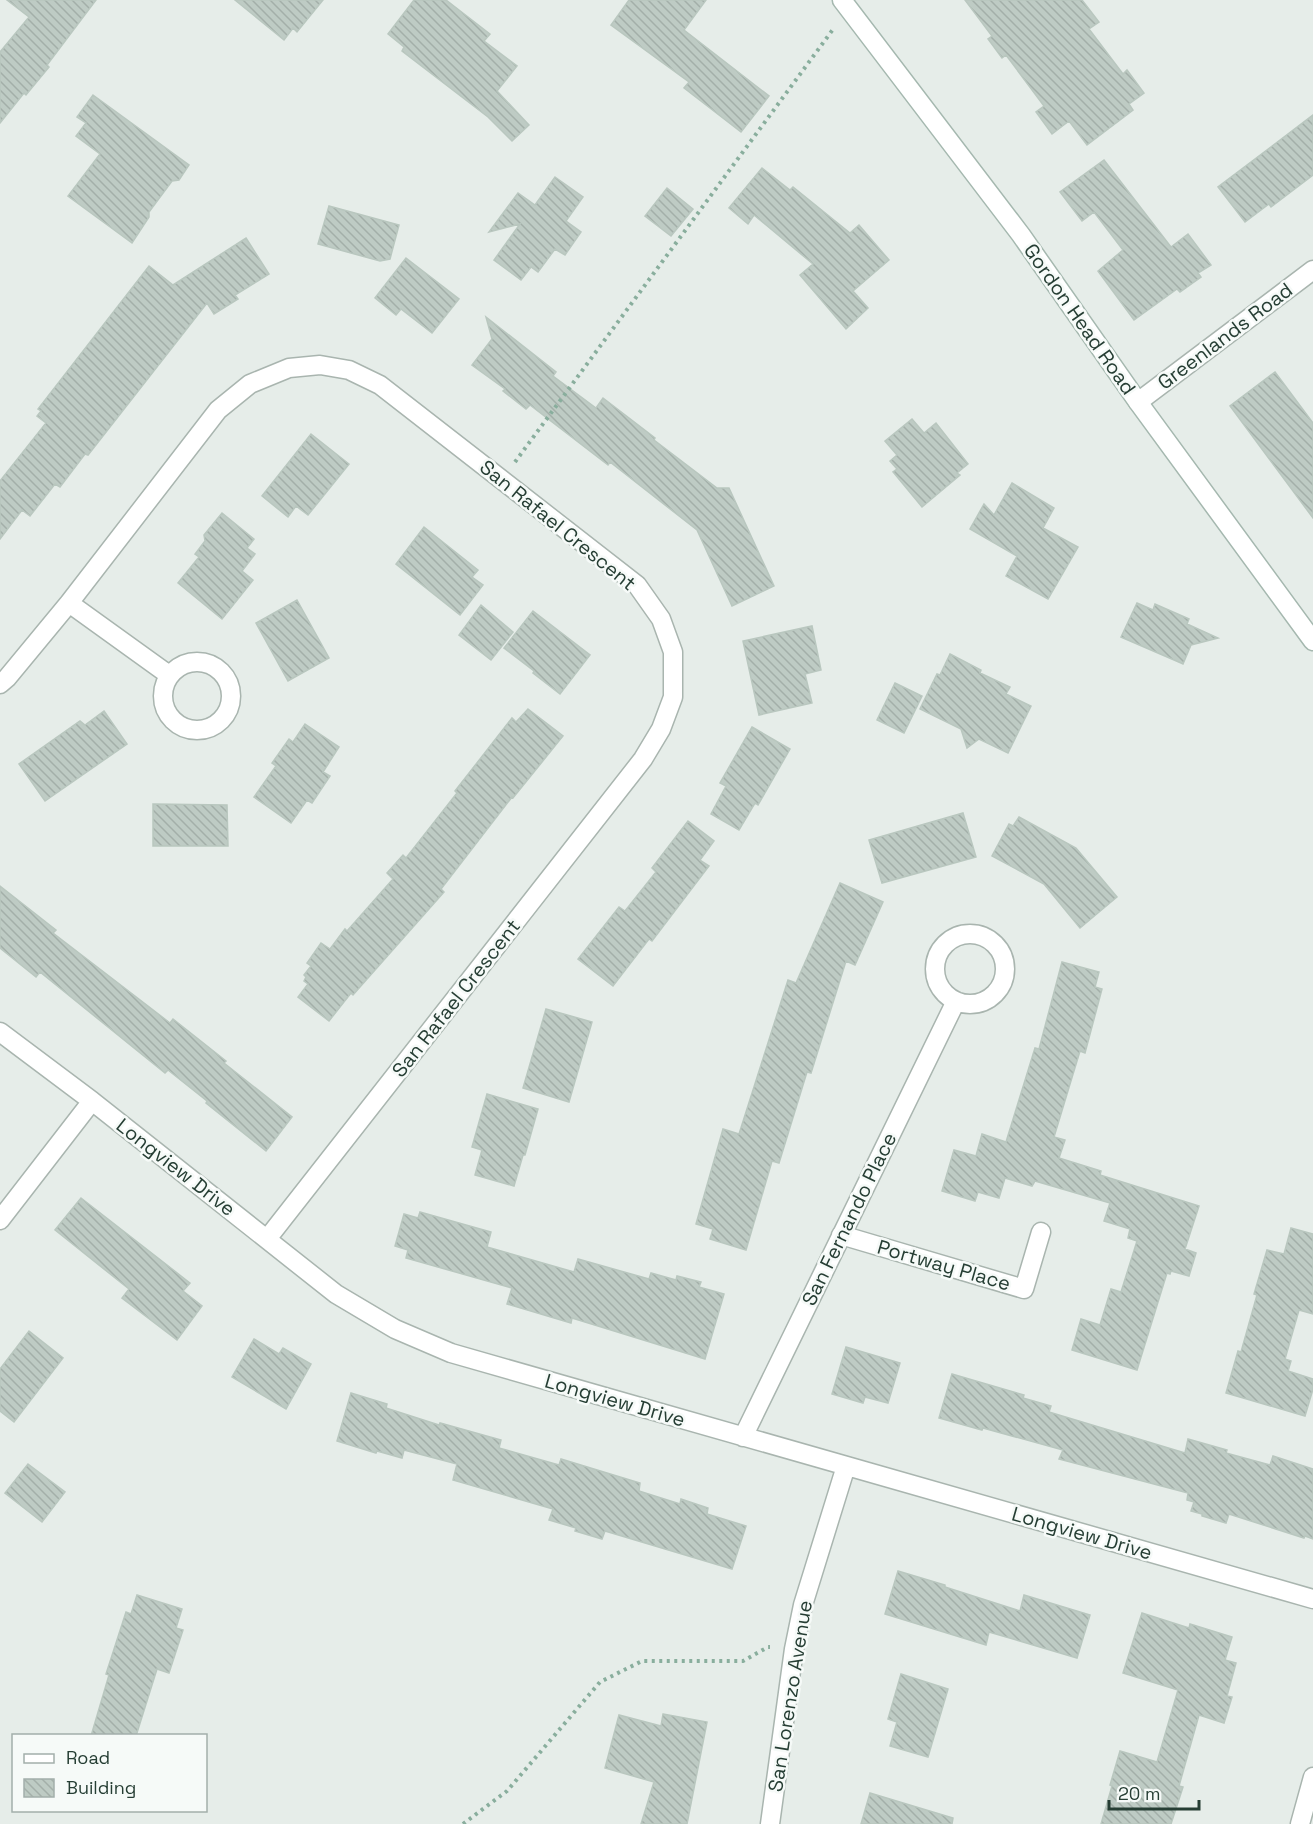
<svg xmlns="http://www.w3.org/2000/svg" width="1313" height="1824" viewBox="0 0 1313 1824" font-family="'Space Grotesk',sans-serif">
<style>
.building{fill:url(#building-back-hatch);stroke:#b9c7bf;stroke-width:1.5}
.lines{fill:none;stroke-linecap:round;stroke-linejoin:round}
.minor-casing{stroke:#a9b5af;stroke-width:21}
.tertiary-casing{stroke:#a9b5af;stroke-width:21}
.secondary-casing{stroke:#a5b8af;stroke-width:21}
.path{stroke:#89ae9d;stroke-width:4;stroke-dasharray:3 4.5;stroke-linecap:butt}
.minor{stroke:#fff;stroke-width:18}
.tertiary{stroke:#fff;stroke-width:18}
.secondary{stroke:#fff;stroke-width:18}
.labels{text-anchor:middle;stroke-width:5;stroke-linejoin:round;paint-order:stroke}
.street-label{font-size:20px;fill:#263e34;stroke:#f6faf8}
</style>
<defs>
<pattern id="building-back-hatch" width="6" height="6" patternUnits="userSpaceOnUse" patternTransform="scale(1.5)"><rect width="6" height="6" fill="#becbc4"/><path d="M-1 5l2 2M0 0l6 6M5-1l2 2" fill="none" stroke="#a3afa9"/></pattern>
</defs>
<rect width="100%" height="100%" fill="#e6ede9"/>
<path class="building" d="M 7,0 L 96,0 L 47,65 L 49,67 L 26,95 L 24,93 L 0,123 L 0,52 L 29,17 Z
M 235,0 L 323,0 L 297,32 L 293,28 L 284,40 Z
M 414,0 L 446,0 L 490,34 L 484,41 L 517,66 L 497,91 L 529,125 L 512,141 L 488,117 L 402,51 L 404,47 L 388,34 Z
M 629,0 L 706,0 L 684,30 L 769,96 L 741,132 L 684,88 L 689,82 L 611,25 Z
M 965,0 L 1082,0 L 1099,22 L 1089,29 L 1123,74 L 1127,70 L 1144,93 L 1129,104 L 1133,110 L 1087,145 L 1069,121 L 1052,134 L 1036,112 L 1044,106 L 1006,55 L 1002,58 L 988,39 L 992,36 Z
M 93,95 L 189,165 L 179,180 L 172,181 L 149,212 L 149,217 L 132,243 L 68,196 L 100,154 L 76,136 L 86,123 L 77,117 Z
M 1313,115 L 1313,175 L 1271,207 L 1269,204 L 1245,222 L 1218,187 Z
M 1104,160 L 1171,247 L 1188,234 L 1211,265 L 1198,273 L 1201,277 L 1180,292 L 1177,289 L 1134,320 L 1098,271 L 1123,250 L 1094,212 L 1082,221 L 1060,192 Z
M 762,168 L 790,190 L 793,187 L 850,233 L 859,225 L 889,260 L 853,291 L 868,308 L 846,329 L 800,275 L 813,264 L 754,215 L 748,224 L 729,208 Z
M 555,177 L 583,197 L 566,221 L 581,232 L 565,255 L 555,249 L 538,272 L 531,267 L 521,280 L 494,260 L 520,224 L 489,232 L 518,193 L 535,205 Z
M 667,188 L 693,209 L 671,236 L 645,216 Z
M 329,206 L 399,225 L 390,259 L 380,261 L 318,244 Z
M 246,238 L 269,274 L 235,295 L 238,299 L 214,314 L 207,303 L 88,455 L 85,454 L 60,487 L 55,484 L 30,516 L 22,510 L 0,539 L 0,481 L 46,423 L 37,416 L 41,411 L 38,409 L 149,266 L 173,285 Z
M 406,258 L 459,299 L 432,333 L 401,309 L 396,315 L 375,298 Z
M 486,317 L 556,372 L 553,376 L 596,408 L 603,398 L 655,438 L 654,440 L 717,488 L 729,488 L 774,586 L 732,606 L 697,530 L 610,462 L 608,465 L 530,405 L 526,409 L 503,391 L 505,389 L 472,365 L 492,339 Z
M 1275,372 L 1313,423 L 1313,518 L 1230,406 Z
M 912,419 L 924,433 L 936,423 L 968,464 L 957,473 L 960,475 L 922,507 L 893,472 L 897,469 L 890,461 L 897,455 L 885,441 Z
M 311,434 L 349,464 L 308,515 L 296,506 L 288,517 L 262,496 Z
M 1012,483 L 1054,508 L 1043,528 L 1078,547 L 1048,599 L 1006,576 L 1017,556 L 970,529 L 984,504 L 994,515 Z
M 222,513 L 254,539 L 247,548 L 255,554 L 242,571 L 253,580 L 222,619 L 178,583 L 199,557 L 195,554 L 205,541 L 204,535 Z
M 424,527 L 478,570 L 472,577 L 483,585 L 460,615 L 396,564 Z
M 297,600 L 329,658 L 288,681 L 256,623 Z
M 1137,603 L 1153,610 L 1155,604 L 1189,619 L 1187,624 L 1218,638 L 1191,645 L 1183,664 L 1181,663 L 1121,637 Z
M 481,605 L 513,632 L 491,660 L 459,635 Z
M 533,611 L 590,655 L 560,694 L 533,673 L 534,671 L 504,648 Z
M 812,626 L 821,670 L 805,674 L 812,703 L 759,715 L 743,641 Z
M 950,654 L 981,670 L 980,673 L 1010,687 L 1006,694 L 1031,706 L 1008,753 L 979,739 L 967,748 L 961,729 L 920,709 L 937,674 L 940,675 Z
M 895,683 L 922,696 L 904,733 L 877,720 Z
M 528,709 L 563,736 L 513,798 L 512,797 L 441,889 L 444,892 L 353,995 L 351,993 L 329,1021 L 298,997 L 308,984 L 304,981 L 306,977 L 304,975 L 311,966 L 307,963 L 321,943 L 330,949 L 345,929 L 347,931 L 393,879 L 387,873 L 403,855 L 406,858 L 457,793 L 455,791 L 512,718 L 516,722 Z
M 104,711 L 127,744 L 45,801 L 19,764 L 80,721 L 85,725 Z
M 305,724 L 339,747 L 323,772 L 330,776 L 312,803 L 307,800 L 291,823 L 254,797 L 276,766 L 272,763 L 289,739 L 293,742 Z
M 752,727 L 790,749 L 758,805 L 755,803 L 739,830 L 711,814 L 726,786 L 720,783 Z
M 153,804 L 227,805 L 228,846 L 153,846 Z
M 963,813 L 976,857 L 882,883 L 869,840 Z
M 1019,817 L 1076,848 L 1117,897 L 1080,928 L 1044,884 L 992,856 L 1009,824 L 1013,826 Z
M 688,821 L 714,841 L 700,860 L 709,866 L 652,941 L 649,939 L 613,986 L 578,959 L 619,907 L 625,911 L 656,872 L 652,868 Z
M 840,883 L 883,902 L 855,965 L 846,961 L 811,1073 L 807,1072 L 779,1163 L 772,1161 L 746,1250 L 710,1239 L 713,1229 L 696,1224 L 723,1129 L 739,1134 L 788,980 L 796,983 Z
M 0,886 L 56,930 L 53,933 L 170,1023 L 173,1019 L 226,1061 L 224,1063 L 292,1117 L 266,1151 L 206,1103 L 207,1101 L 168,1070 L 165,1073 L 40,972 L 36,977 L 0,948 Z
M 1062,962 L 1099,972 L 1095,987 L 1102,989 L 1085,1053 L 1080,1051 L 1054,1137 L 1065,1140 L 1059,1158 L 1101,1171 L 1100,1175 L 1199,1206 L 1185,1249 L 1196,1253 L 1189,1276 L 1171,1271 L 1170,1274 L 1167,1273 L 1137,1370 L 1072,1350 L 1081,1319 L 1100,1325 L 1111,1289 L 1121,1292 L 1137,1241 L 1128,1238 L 1130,1229 L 1104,1221 L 1110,1203 L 1035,1181 L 1032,1186 L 1005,1178 L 999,1198 L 978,1192 L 975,1201 L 942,1191 L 954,1150 L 976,1156 L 982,1134 L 1006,1142 L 1035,1048 L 1039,1049 Z
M 546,1009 L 592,1022 L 569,1102 L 523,1088 Z
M 487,1094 L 538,1109 L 525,1155 L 523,1155 L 514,1186 L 475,1175 L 482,1150 L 472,1147 Z
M 81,1198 L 190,1283 L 183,1291 L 202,1306 L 177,1340 L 122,1298 L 129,1289 L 55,1230 Z
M 420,1212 L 491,1232 L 487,1247 L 574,1272 L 578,1259 L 649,1279 L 651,1273 L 676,1280 L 677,1276 L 701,1282 L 699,1287 L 724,1294 L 705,1359 L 572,1318 L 571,1323 L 507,1304 L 512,1288 L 406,1258 L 408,1250 L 395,1246 L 404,1214 L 418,1218 Z
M 1291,1228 L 1313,1234 L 1313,1314 L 1299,1310 L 1285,1359 L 1291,1361 L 1288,1371 L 1313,1379 L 1313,1389 L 1305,1416 L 1226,1393 L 1238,1351 L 1241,1352 L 1257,1295 L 1254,1294 L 1267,1250 L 1284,1254 Z
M 29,1331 L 63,1358 L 14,1422 L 0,1411 L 0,1369 Z
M 254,1339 L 279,1354 L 283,1348 L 311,1364 L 286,1409 L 232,1377 Z
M 846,1347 L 900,1363 L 888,1403 L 865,1397 L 863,1403 L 832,1394 Z
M 952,1374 L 1024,1395 L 1023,1398 L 1051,1406 L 1049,1412 L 1185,1453 L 1188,1439 L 1227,1450 L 1226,1453 L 1270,1465 L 1273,1456 L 1313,1469 L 1313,1539 L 1305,1536 L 1304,1538 L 1229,1514 L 1226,1523 L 1202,1516 L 1202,1514 L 1191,1511 L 1194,1502 L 1187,1500 L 1188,1493 L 1059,1459 L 1063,1450 L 983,1428 L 982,1430 L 939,1418 Z
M 351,1393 L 387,1404 L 386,1408 L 439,1425 L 440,1423 L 501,1440 L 499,1448 L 559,1465 L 561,1459 L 640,1483 L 639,1491 L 680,1504 L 681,1499 L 708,1508 L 707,1514 L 746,1526 L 732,1569 L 605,1531 L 602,1539 L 575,1531 L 576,1528 L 549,1520 L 553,1509 L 453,1480 L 457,1464 L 404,1450 L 402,1458 L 377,1451 L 376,1453 L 337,1441 Z
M 28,1464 L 65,1492 L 42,1522 L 5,1493 Z
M 898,1571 L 945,1585 L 945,1587 L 1020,1611 L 1024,1595 L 1090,1615 L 1077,1658 L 989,1632 L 986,1645 L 885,1614 Z
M 137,1595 L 182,1609 L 176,1628 L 183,1630 L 169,1673 L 157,1669 L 136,1736 L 91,1736 L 109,1675 L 106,1674 L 126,1612 L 131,1614 Z
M 1142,1613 L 1189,1628 L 1190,1624 L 1232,1637 L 1225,1660 L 1236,1663 L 1227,1696 L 1232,1697 L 1224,1723 L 1199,1715 L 1179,1786 L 1183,1787 L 1171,1824 L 1101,1824 L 1112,1786 L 1110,1785 L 1120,1751 L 1157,1762 L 1178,1690 L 1123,1673 Z
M 901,1674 L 948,1689 L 928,1757 L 890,1746 L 897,1722 L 888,1719 Z
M 663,1714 L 707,1722 L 687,1824 L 641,1824 L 654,1782 L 605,1768 L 619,1715 L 661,1726 Z
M 870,1793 L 953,1818 L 952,1824 L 861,1824 Z"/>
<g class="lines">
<defs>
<path id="minor" d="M 1138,402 L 1313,270
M 69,603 L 169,675
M163 696a34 34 0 1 1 68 0a34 34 0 1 1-68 0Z
M 0,684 L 7,678 L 69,603 L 218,410 L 250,384 L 289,368 L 320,365 L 349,370 L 380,385 L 637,585 L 661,619 L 673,652 L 673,697 L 661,729 L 643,759 L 267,1239
M935 969a35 35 0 1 1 70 0a35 35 0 1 1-70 0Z
M 0,1032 L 92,1101 L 336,1294 L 395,1329 L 451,1353 L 1313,1599
M 0,1220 L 92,1101
M 841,1235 L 1024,1289 L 1041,1232
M 743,1437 L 956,1001
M 770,1824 L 794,1649 L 803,1605 L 846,1466"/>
<path id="tertiary" d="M 1300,1824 L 1313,1777"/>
<path id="secondary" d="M 842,0 L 1021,235 L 1138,402 L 1313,641"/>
</defs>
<use href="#minor" class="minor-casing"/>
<use href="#tertiary" class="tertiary-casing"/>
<use href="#secondary" class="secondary-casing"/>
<path class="path" d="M 515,462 L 834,28
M 463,1824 L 507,1791 L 600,1682 L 642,1661 L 743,1661 L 768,1647 L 770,1647"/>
<use href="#minor" class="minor"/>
<use href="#tertiary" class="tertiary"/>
<use href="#secondary" class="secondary"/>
</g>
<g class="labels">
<g class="street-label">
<text transform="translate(1080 319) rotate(55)" y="7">Gordon Head Road</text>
<text transform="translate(1225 336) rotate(-37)" y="7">Greenlands Road</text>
<text transform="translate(558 525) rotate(39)" y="7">San Rafael Crescent</text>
<text transform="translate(456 998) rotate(-52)" y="7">San Rafael Crescent</text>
<text transform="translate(176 1167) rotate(38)" y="7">Longview Drive</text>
<text transform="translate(849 1219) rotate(-64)" y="7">San Fernando Place</text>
<text transform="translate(944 1265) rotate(16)" y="7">Portway Place</text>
<text transform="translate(615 1400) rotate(16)" y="7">Longview Drive</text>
<text transform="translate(1082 1533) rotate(16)" y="7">Longview Drive</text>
<text transform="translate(790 1696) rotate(-81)" y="7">San Lorenzo Avenue</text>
</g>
</g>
<rect x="12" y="1734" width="195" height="78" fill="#f6faf8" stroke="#a3afaa" stroke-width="1.5"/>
<rect x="24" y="1754" width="30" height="9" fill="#ffffff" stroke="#a3afaa" stroke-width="1.5"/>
<text x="66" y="1764" font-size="18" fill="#263e34">Road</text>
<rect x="24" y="1779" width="30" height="18" fill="url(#building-back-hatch)" stroke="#a3afaa" stroke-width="1.5"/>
<text x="66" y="1794" font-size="18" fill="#263e34">Building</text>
<path d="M1109 1800v9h90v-9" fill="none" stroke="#263e34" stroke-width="3"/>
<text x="1118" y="1800" font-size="18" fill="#263e34" stroke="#f6faf8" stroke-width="4.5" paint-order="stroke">20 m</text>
</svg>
